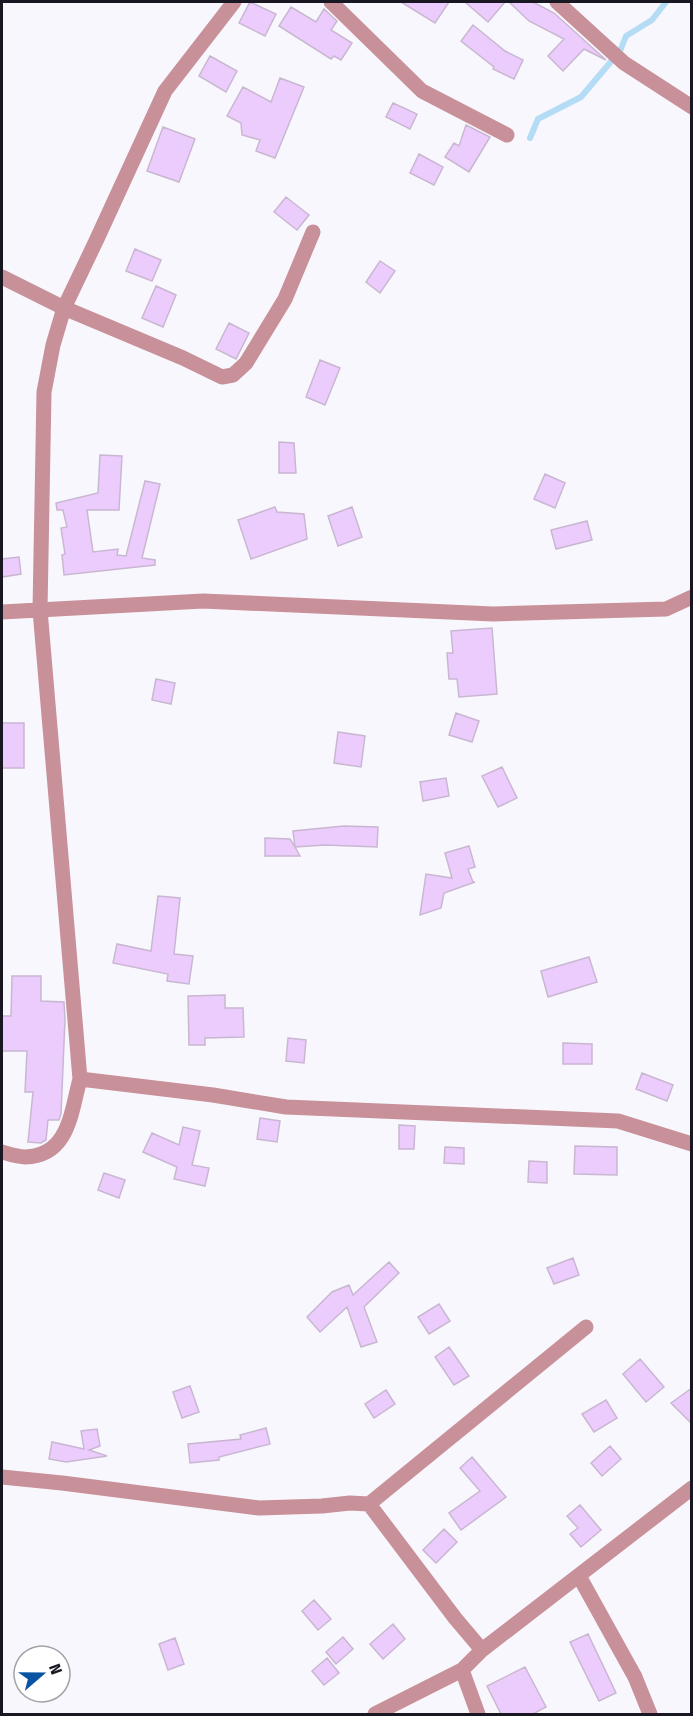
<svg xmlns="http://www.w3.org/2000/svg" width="693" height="1716" viewBox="0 0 693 1716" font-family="'Fira Sans Condensed',sans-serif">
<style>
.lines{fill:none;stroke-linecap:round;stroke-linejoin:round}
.stream{stroke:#b4ddf5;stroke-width:6}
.building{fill:#ecccfc;stroke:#c9b7d2;stroke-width:1.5}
.minor{stroke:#c89098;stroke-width:15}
</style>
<rect width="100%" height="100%" fill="#f8f7fd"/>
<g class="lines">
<path class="stream" d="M 530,138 L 538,119 L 581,97 L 620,51 L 626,36 L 652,20 L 666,2"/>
</g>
<path class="building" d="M 250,2 L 276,14 L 265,36 L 239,23 Z
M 401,2 L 449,2 L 435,23 Z
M 465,2 L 505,2 L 488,22 Z
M 509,2 L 533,2 L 554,13 L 606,60 L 584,49 L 563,71 L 548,56 L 564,39 L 529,21 Z
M 291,7 L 316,22 L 324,9 L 337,21 L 331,30 L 352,43 L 341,60 L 334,56 L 331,59 L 279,26 Z
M 473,25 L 505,51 L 523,60 L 514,79 L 493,69 L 494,67 L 461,41 Z
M 210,56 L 237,71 L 226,92 L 199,76 Z
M 280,78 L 304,87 L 275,158 L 256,151 L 260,140 L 242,135 L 241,123 L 227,116 L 243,87 L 271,102 Z
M 393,103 L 417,114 L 410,129 L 386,117 Z
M 466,125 L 490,137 L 469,172 L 445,157 L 454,143 L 459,146 Z
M 163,127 L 195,139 L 179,182 L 147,171 Z
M 419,154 L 443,167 L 434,185 L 410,173 Z
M 286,197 L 309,215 L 297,230 L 274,212 Z
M 135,249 L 161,260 L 152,281 L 126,271 Z
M 380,261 L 395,271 L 380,293 L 366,282 Z
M 156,286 L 176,295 L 163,327 L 142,318 Z
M 229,323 L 249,333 L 236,359 L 216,349 Z
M 320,360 L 340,368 L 325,405 L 306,397 Z
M 279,442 L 294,443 L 296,473 L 279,473 Z
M 100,455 L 122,456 L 119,510 L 87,510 L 93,552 L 118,549 L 117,555 L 126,556 L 145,481 L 160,484 L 142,558 L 155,560 L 155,565 L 64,575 L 62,555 L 65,554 L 61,528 L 67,527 L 63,510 L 57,510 L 56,503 L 98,493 Z
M 545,474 L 565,483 L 555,508 L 534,499 Z
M 275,507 L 277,512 L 304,514 L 307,539 L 251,559 L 238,520 Z
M 352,507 L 362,537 L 338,546 L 328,516 Z
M 587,521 L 592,540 L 556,549 L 551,530 Z
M 19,557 L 21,574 L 2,577 L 2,559 Z
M 492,628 L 497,694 L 459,697 L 457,679 L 449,679 L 447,653 L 453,653 L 451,631 Z
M 156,679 L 175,683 L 171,704 L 152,700 Z
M 456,713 L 479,721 L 472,742 L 449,735 Z
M 2,723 L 24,723 L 24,768 L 2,768 Z
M 338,732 L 365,736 L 361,767 L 334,763 Z
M 502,767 L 517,798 L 498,807 L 482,776 Z
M 446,778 L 449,796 L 423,801 L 420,782 Z
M 344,826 L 378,827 L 377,847 L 325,845 L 295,847 L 300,856 L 265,856 L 265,838 L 290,839 L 295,847 L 293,831 Z
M 469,846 L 475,867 L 468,869 L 473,882 L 475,882 L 444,893 L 441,908 L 420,915 L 426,874 L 452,878 L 445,853 Z
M 158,896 L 180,898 L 174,954 L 193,956 L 189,984 L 167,981 L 168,974 L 113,963 L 117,944 L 151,951 Z
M 589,957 L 597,982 L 548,997 L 541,971 Z
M 12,976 L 41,976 L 41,1001 L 64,1002 L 65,1019 L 61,1114 L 59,1120 L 48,1120 L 46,1140 L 41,1143 L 28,1142 L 33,1092 L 25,1092 L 27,1051 L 2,1051 L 2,1016 L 11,1016 Z
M 225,995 L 225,1008 L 243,1008 L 244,1037 L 205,1038 L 205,1045 L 189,1045 L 188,996 Z
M 288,1038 L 306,1040 L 304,1063 L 286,1061 Z
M 563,1043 L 592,1044 L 592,1064 L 563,1064 Z
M 642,1073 L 673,1085 L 667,1101 L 636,1089 Z
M 260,1118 L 280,1121 L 277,1142 L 257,1139 Z
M 399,1125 L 415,1126 L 414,1149 L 399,1149 Z
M 183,1127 L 200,1131 L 192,1165 L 209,1168 L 205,1186 L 174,1179 L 177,1167 L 143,1152 L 152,1133 L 179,1145 Z
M 575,1146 L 617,1147 L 617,1175 L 574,1174 Z
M 445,1147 L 464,1148 L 464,1164 L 444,1163 Z
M 529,1161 L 547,1162 L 547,1183 L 528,1182 Z
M 104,1173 L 125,1180 L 119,1198 L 98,1190 Z
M 573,1258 L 579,1275 L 554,1284 L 547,1268 Z
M 389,1262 L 399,1273 L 364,1307 L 377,1342 L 361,1347 L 347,1307 L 320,1332 L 307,1317 L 332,1292 L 349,1285 L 353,1295 Z
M 439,1304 L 450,1321 L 429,1334 L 418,1317 Z
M 449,1347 L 469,1376 L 454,1385 L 435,1357 Z
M 640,1359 L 664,1387 L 646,1402 L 623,1374 Z
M 190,1386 L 199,1412 L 182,1418 L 173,1392 Z
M 692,1388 L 692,1424 L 671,1403 Z
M 386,1390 L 395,1404 L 374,1418 L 365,1404 Z
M 606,1400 L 617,1418 L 594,1432 L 582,1414 Z
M 266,1428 L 270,1444 L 219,1457 L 219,1460 L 190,1463 L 188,1444 L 241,1439 L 240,1435 Z
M 97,1429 L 100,1446 L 89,1450 L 107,1456 L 66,1462 L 49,1459 L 52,1442 L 84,1449 L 81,1431 Z
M 610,1446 L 621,1459 L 602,1476 L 591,1463 Z
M 472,1457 L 506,1497 L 461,1530 L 449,1513 L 480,1491 L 460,1468 Z
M 580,1505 L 601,1530 L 581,1547 L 570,1534 L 578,1528 L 567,1516 Z
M 444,1529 L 457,1542 L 436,1563 L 423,1550 Z
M 314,1600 L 331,1619 L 318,1630 L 302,1611 Z
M 393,1624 L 405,1639 L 383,1659 L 370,1644 Z
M 588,1634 L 616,1693 L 599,1701 L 570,1642 Z
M 343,1637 L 353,1649 L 336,1664 L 326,1652 Z
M 175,1638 L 184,1664 L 168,1670 L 159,1644 Z
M 327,1658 L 339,1673 L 324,1685 L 312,1671 Z
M 525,1667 L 546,1707 L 533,1714 L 501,1714 L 487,1686 Z"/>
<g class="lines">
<path class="minor" d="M 234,2 L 165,91 L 96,241 L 64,308 L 53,345 L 44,392 L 40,610 L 80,1079 L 213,1095 L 286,1107 L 618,1121 L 692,1144
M 331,2 L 422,91 L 507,135
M 557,2 L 624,63 L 692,107
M 2,277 L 64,308 L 183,358 L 222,377 L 233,375 L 246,363 L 285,299 L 313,232
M 2,612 L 203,601 L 493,614 L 666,609 L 692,597
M 2,1152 C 9,1154 18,1157 25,1157 C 69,1156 71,1112 80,1079
M 2,1477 L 62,1483 L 259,1508 L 322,1506 L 350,1503 L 369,1504
M 579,1576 L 635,1677 L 650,1714
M 482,1650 L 455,1618 L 369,1504 L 586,1327
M 462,1670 L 478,1714
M 375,1714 L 462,1670 L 482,1650 L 692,1488"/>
</g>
<rect width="693" height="1716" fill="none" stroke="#191721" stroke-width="6"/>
<g transform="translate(42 1674) rotate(70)"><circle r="28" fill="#ffffff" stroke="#a3a2a6" stroke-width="1.5"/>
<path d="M0-4.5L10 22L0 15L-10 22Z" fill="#0854a3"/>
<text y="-9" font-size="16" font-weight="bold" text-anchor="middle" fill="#191721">N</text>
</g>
</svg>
